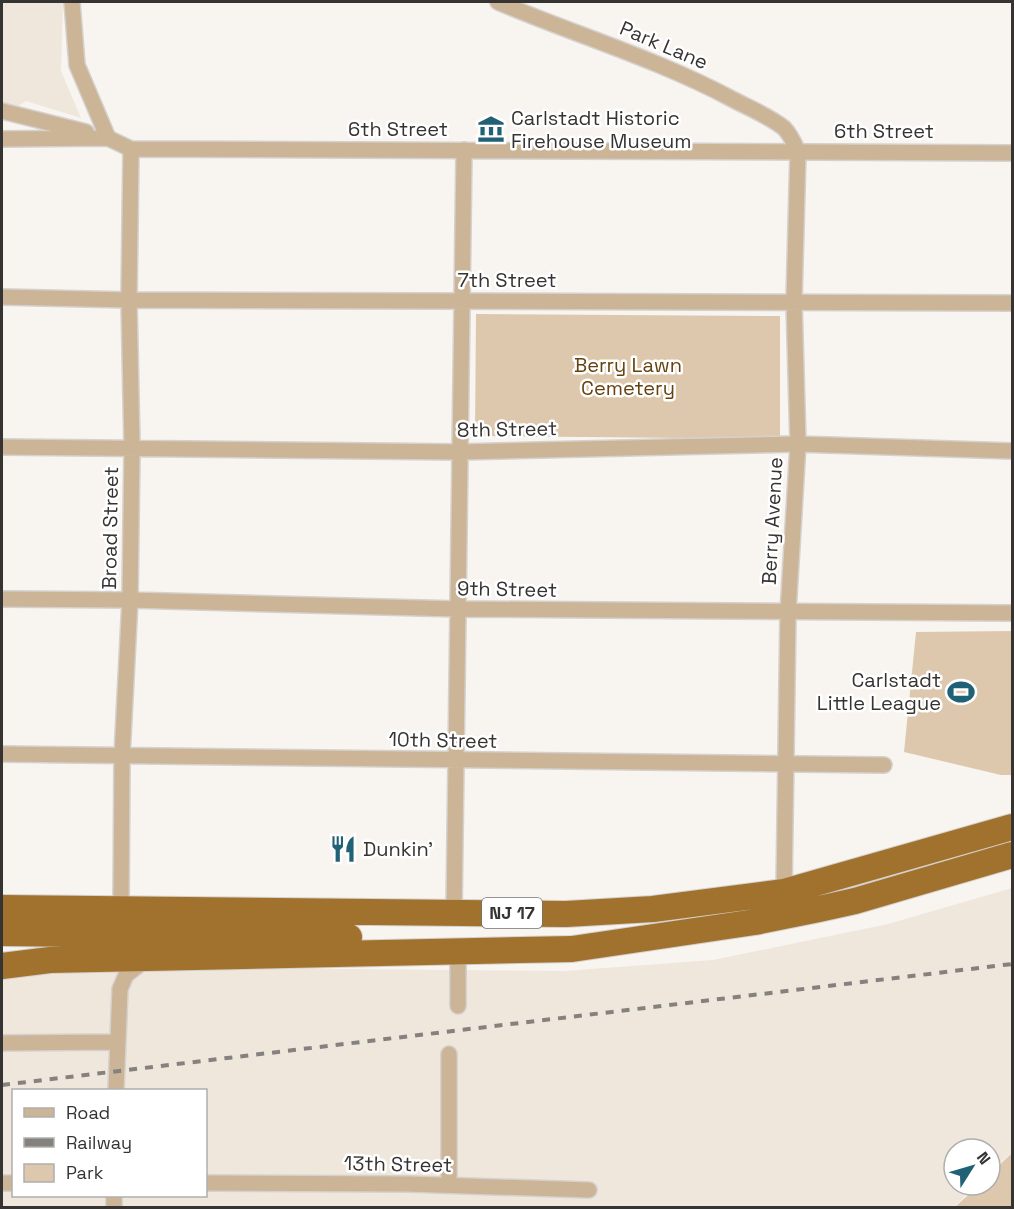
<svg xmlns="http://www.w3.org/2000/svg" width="1014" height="1209" viewBox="0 0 1014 1209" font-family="'Space Grotesk',sans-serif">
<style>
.built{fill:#f0e7dc;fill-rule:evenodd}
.green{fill:#dec8ad}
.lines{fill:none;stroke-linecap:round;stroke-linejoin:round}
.minor-casing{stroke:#d5d1ce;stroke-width:18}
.trunk-casing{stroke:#d5d1ce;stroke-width:28}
.minor{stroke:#ccb497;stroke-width:15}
.trunk{stroke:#a1722e;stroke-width:26}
.rail{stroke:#84817f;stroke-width:4;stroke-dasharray:8 8;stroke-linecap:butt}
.labels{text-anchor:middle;stroke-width:5;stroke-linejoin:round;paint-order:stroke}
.shield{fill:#fff;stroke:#727170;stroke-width:1.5}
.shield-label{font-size:18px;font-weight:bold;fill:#363433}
.street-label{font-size:20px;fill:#363433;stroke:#fff}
.poi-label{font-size:20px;fill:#363433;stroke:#fff;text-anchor:start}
.park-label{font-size:20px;fill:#654310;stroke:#fff}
</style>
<rect width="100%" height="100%" fill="#f8f4f0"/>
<path class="built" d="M 2,2 L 63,2 L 61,71 L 81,118 L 26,101 L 14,109 L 2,108 Z
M 1012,888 L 1012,1152 L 990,1173 L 990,1149 L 954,1149 L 954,1185 L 977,1185 L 954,1207 L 2,1208 L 2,977 L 119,967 L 564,971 L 713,960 L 888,924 ZM 14,1090 L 206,1090 L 206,1196 L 14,1196 Z"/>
<path class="green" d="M 476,314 L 780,316 L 780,439 L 475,436 Z
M 1012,631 L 1012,775 L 1001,775 L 904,752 L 916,632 Z
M 1012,1153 L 1012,1207 L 955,1207 L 979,1185 L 990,1185 L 990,1174 Z"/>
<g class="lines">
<defs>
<path id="minor" d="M 72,2 L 77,65 L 108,138
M 498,2 C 576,35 657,59 732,99 C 749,108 769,116 784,128 C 791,135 794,143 798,152 L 794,301 L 798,444 L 788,613 L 784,892
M 2,111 L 86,132
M 2,139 L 108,138 L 131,149 L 1012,153
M 2,297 L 129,300 L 1012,303
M 2,447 L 460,452 L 798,444 L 1012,451
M 2,599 L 130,600 L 458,609 L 1012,613
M 2,754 L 884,765
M 121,908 L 122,756 L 130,600 L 132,447 L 129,300 L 131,149
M 454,913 L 464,150
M 458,1006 L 458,952
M 2,1043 L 117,1042
M 116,1090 L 120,989 L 126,975 L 148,958
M 2,1183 L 14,1183
M 206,1183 L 408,1184 L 589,1190
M 449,1185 L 449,1054
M 114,1208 L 114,1196"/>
<path id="trunk" d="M 2,908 L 566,914 L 653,909 L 784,892 L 1012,827
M 2,933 L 349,937
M 2,966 L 50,960 L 572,949 L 755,922 L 819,909 L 855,901 L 1012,855"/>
</defs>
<use href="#minor" class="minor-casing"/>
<use href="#trunk" class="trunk-casing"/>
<use href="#minor" class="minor"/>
<use href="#trunk" class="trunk"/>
<path class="rail" d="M 2,1085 L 1012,964"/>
</g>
<defs>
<symbol id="museum-bare" viewBox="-9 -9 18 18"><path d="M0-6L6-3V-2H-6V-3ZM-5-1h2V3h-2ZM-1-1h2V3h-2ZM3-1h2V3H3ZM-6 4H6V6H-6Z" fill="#206176" stroke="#fff" stroke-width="2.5" paint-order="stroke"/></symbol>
<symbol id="stadium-bare" viewBox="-9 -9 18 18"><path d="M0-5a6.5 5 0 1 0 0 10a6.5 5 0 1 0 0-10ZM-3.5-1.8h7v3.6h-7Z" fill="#206176" stroke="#fff" stroke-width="2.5" paint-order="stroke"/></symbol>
<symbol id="restaurant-bare" viewBox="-9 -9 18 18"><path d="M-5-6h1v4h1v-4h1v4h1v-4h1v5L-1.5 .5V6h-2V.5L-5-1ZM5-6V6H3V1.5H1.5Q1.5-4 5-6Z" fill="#206176" stroke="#fff" stroke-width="2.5" paint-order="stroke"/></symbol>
</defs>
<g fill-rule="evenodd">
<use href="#museum-bare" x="472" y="110" width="38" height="38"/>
<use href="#stadium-bare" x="942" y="673" width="38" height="38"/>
<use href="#restaurant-bare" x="324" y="830" width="38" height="38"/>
</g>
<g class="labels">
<rect class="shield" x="482" y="898" width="60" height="30" rx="4.5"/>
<g class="shield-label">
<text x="512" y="919">NJ 17</text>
</g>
<g class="street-label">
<text transform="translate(664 45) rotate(23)" y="7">Park Lane</text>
<text x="398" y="136">6th Street</text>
<text x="884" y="138">6th Street</text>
<text x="507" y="287">7th Street</text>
<text transform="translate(507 429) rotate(-1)" y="7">8th Street</text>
<text transform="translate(772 521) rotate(-87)" y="7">Berry Avenue</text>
<text transform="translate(110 528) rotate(-89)" y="7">Broad Street</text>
<text transform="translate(507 589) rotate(1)" y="7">9th Street</text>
<text transform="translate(443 740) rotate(1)" y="7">10th Street</text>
<text transform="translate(398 1164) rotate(1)" y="7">13th Street</text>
</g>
<g class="poi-label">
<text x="511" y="125">Carlstadt Historic<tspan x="511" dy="23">Firehouse Museum</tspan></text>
<text x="941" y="687" text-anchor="end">Carlstadt<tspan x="941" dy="23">Little League</tspan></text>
<text x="363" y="856">Dunkin'</text>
</g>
<g class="park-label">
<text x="628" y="372">Berry Lawn<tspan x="628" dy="23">Cemetery</tspan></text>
</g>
</g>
<rect width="1014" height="1209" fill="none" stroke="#363433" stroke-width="6"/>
<rect x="12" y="1089" width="195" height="108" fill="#ffffff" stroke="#afaead" stroke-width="1.5"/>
<rect x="24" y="1108" width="30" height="9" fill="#ccb497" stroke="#afaead" stroke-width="1.5"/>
<text x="66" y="1119" font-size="18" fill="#363433">Road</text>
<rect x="24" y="1138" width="30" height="9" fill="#84817f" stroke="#afaead" stroke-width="1.5"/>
<text x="66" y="1149" font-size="18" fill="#363433">Railway</text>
<rect x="24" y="1164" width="30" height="18" fill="#dec8ad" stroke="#afaead" stroke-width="1.5"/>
<text x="66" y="1179" font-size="18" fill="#363433">Park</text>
<g transform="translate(972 1167) rotate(53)"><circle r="28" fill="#ffffff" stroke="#afaead" stroke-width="1.5"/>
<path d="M0-4.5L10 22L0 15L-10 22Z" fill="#206176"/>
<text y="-9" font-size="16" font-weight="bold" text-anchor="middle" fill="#363433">N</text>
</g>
</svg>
